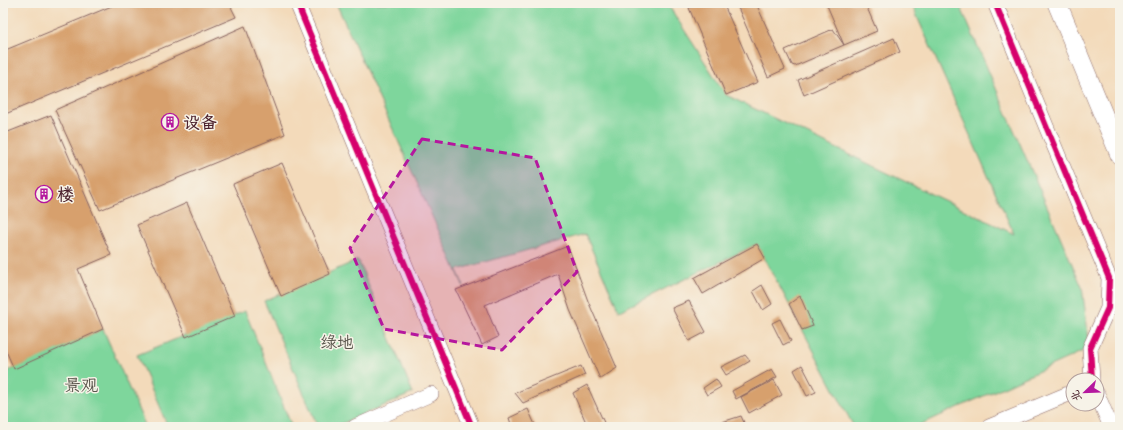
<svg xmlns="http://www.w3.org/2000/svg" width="1123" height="430" viewBox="0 0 1123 430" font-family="'Indie Flower','LXGW WenKai TC',sans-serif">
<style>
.green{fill:#7ed69c;stroke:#647a64}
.building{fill:#d7a06d}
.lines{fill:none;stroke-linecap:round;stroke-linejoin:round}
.minor-casing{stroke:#85605d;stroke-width:16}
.tertiary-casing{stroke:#85605d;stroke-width:20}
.minor{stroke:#fff;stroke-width:15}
.tertiary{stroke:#fff;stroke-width:19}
.cycleway-casing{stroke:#f7f3e8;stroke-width:8}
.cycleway{stroke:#d6006c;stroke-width:6}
.marked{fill:#b5179e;fill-opacity:0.2;stroke:#b5179e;stroke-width:3;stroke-dasharray:8 5;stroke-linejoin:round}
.labels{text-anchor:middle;stroke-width:3;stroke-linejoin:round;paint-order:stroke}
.poi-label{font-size:17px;font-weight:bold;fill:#4a1f2b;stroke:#f7f3e8;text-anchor:start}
.park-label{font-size:17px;fill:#5a564d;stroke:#f7f3e8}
</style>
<rect width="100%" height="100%" fill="#f7f3e8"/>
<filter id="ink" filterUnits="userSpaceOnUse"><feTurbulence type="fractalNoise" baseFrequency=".025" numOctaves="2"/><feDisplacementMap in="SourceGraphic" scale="8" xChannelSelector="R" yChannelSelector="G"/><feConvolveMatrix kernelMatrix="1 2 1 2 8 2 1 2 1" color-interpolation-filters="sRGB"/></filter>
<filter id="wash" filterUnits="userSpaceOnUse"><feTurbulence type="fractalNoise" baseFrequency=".012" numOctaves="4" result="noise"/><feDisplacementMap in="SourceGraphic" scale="16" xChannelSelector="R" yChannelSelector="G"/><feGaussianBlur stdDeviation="0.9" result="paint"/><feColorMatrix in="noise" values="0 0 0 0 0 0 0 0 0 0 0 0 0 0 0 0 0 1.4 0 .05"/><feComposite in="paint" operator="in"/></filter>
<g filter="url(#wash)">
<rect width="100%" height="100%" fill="#f3daba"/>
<path class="green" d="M 336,3 L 667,3 L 726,95 L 1014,234 L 911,3 L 959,3 L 1082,287 L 1090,348 L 915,427 L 854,427 L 757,244 L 619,311 L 585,234 L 457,270 L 464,287 Z
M 358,260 L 413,393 L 334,427 L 318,427 L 264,301 Z
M 245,311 L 292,427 L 168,427 L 137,355 Z
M 103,329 L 146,427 L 7,427 L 3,418 L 3,373 Z"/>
<g id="blocks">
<path class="building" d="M 119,3 L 229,3 L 236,17 L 3,115 L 3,51 Z
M 702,3 L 723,3 L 758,82 L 726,95 L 689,8 Z
M 736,3 L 756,3 L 785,69 L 768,77 Z
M 826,3 L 865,3 L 877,31 L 844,45 Z
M 245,26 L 285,134 L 100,210 L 55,110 Z
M 833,29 L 844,45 L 795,66 L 792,65 L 785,50 Z
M 894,38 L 900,52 L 804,95 L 798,80 Z
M 51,115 L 111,255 L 78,269 L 103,329 L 14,369 L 3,344 L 3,134 Z
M 282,163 L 330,274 L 281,296 L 233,184 Z
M 187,203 L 235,316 L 186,337 L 137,225 Z
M 757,244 L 765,258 L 703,294 L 694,278 Z
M 568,246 L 588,301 L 617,368 L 600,379 L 570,310 L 558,274 L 485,305 L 498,337 L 482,345 L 456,290 Z
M 762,285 L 772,304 L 763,310 L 753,291 Z
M 800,296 L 813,326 L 802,330 L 789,304 Z
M 689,301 L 706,332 L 689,341 L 672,308 Z
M 780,319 L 791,341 L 783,345 L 772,323 Z
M 745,355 L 750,361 L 726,375 L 721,367 Z
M 802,365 L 816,392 L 807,396 L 794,370 Z
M 581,366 L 585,375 L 523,403 L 515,393 Z
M 772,369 L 777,377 L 736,399 L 732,391 Z
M 716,379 L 721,387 L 707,395 L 703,388 Z
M 774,380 L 782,395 L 749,413 L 741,397 Z
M 587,385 L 606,427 L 588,427 L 573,393 Z
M 528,409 L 536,427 L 512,427 L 509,418 Z
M 741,416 L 746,427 L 725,427 L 722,422 Z"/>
</g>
</g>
<g filter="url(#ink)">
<use href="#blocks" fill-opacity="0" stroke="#85605d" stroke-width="1"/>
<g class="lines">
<defs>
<path id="minor" d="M 297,3 L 472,427
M 995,3 L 1109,278 L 1108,308 L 1090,348 L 1092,380
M 1097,394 L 1111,427
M 355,427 L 431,394
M 989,427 L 1073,392"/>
<path id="tertiary" d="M 1057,3 L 1120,155"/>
</defs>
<use href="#minor" class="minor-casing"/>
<use href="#tertiary" class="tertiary-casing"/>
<use href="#minor" class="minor"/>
<use href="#tertiary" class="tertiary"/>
<defs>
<path id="cycleway" d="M 297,3 L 472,427
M 995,3 L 1109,278 L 1108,308 L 1090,348 L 1092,380"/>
</defs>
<use href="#cycleway" class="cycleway-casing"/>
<use href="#cycleway" class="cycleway"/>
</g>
</g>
<path class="marked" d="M 422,139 L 535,158 L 577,272 L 502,350 L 384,329 L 350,248 Z"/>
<defs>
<symbol id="building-ring" viewBox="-11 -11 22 22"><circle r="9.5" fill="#f7f3e8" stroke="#b5179e" stroke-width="1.5"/><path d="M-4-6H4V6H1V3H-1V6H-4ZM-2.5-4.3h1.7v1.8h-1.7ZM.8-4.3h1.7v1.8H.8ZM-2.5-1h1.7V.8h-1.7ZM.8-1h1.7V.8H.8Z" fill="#b5179e"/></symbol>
</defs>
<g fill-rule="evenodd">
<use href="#building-ring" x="160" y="112" width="20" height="20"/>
<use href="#building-ring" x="34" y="184" width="20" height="20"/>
</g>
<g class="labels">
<g class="poi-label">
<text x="183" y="128">设备</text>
<text x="57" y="200">楼</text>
</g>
<g class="park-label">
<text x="337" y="348">绿地</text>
<text x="81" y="391">景观</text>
</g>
</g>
<rect width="1123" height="430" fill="none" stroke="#f7f3e8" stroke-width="16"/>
<g transform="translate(1085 392) rotate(247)"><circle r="19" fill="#f7f3e8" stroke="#b29e9c"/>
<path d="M0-3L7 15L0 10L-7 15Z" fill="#b5179e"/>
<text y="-6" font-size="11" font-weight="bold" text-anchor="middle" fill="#4a1f2b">北</text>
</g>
</svg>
